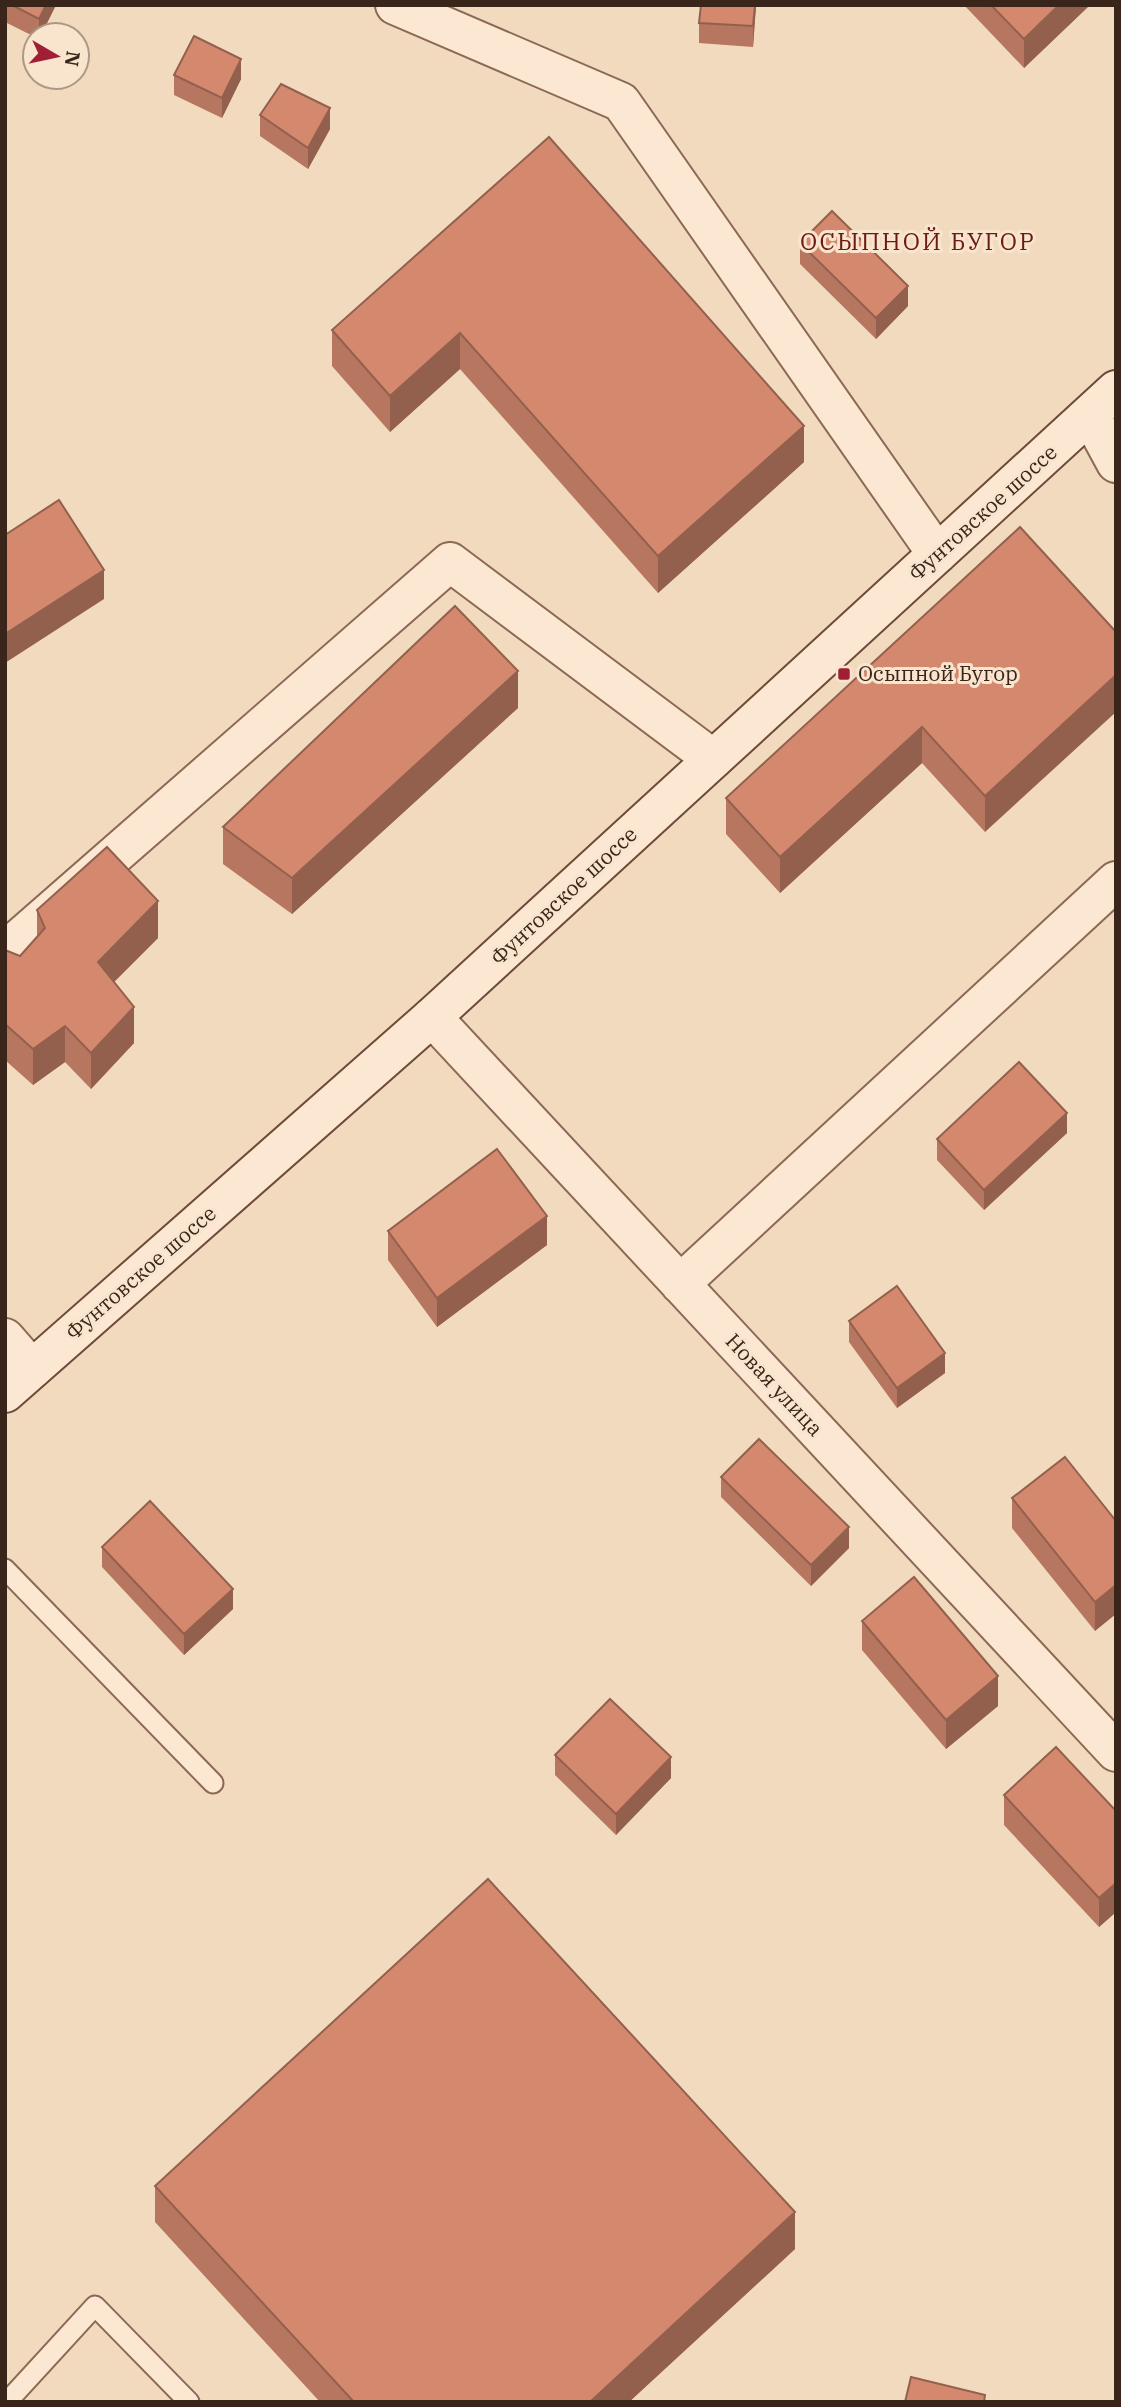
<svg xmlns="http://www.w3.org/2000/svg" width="1121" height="2407" viewBox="0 0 1121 2407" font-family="'IBM Plex Serif',serif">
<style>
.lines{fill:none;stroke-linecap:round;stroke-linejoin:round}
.lane-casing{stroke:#8c6955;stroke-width:23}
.street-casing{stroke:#8c6955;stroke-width:42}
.secondary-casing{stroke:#6e4a38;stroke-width:42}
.lane{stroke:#fce8d2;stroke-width:19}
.street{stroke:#fce8d2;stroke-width:38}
.secondary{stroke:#fce8d2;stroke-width:38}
.wall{fill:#b6765f}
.shaded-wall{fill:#94604e}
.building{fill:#d4896f;stroke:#94604e;stroke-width:2}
.poi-dot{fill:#a11f35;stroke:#f9e5ce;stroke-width:2.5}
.labels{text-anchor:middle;stroke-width:6;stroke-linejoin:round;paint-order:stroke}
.street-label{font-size:21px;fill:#3a251b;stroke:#f9e5ce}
.poi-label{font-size:21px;fill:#3a251b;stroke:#f9e5ce;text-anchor:start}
.quarter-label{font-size:24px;letter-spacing:2px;fill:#6b1a16;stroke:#f9e5ce}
</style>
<rect width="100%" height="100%" fill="#f2dabe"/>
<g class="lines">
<defs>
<path id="lane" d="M 5,1569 L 213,1783
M 7,2402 L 95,2306 L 189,2402"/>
<path id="street" d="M 395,5 L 621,102 L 937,554
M 1090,415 L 1116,463
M 5,951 L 450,562 L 713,759
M 432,1017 L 1116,1752
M 680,1284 L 1116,881
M 5,1338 L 32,1369"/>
<path id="secondary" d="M 5,1393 L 432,1017 L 1116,390"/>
</defs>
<use href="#lane" class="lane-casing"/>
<use href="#street" class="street-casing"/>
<use href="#secondary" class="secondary-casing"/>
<use href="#lane" class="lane"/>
<use href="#street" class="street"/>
<use href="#secondary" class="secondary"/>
</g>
<path class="wall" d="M 5,5 L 56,5 L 41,35 L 35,35 L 35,37 L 5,22 Z
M 756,5 L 753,47 L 699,43 L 699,23 Z
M 964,5 L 1090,5 L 1024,68 Z
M 174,75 L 241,79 L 222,118 L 174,95 Z
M 260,115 L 330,129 L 308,169 L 260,136 Z
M 549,137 L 804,462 L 658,593 L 460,369 L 390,432 L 332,366 L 332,330 Z
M 800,243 L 908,306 L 876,339 L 800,264 Z
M 1020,527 L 985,832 L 922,763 L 780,893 L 726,834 L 726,798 Z
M 518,708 L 292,914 L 223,864 L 223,827 Z
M 37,910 L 158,938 L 114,982 L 134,1043 L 91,1089 L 65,1062 L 33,1085 L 5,1060 L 5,950 L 20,956 L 37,937 Z
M 1067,1133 L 984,1210 L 937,1160 L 937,1139 Z
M 388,1231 L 547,1245 L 437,1327 L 388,1260 Z
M 849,1321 L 945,1373 L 897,1408 L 849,1342 Z
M 721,1477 L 849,1548 L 811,1586 L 721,1497 Z
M 1012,1498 L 1116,1521 L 1095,1631 L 1012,1528 Z
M 102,1547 L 233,1609 L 184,1655 L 102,1567 Z
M 862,1621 L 998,1706 L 946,1749 L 862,1650 Z
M 555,1755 L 671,1778 L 616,1835 L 555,1775 Z
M 1004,1795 L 1116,1811 L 1116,1912 L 1099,1927 L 1004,1825 Z
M 155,2186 L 795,2249 L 629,2402 L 320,2402 L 155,2222 Z"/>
<path class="shaded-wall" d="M 46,5 L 56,5 L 41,35 L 39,35 L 39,19 Z
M 755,5 L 756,5 L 753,47 L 753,26 Z
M 1059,5 L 1090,5 L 1024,68 L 1024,39 Z
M 241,59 L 241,79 L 222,118 L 222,98 Z
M 330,108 L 330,129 L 308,169 L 308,148 Z
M 908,286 L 908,306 L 876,339 L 876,318 Z
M 460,333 L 460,369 L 390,432 L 390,396 Z
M 804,426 L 804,462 L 658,593 L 658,556 Z
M 104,570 L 104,599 L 5,663 L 5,634 Z
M 518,671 L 518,708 L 292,914 L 292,878 Z
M 1116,675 L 1116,712 L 985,832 L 985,796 Z
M 922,727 L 922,763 L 780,893 L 780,857 Z
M 158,901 L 158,938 L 98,998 L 98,962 Z
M 134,1007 L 134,1043 L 91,1089 L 91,1053 Z
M 65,1026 L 65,1062 L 33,1085 L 33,1049 Z
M 1067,1113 L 1067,1133 L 984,1210 L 984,1190 Z
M 547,1216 L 547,1245 L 437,1327 L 437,1298 Z
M 945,1353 L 945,1373 L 897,1408 L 897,1388 Z
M 849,1527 L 849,1548 L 811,1586 L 811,1565 Z
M 1116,1585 L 1116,1614 L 1095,1631 L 1095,1602 Z
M 233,1589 L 233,1609 L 184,1655 L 184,1634 Z
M 998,1676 L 998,1706 L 946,1749 L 946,1720 Z
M 671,1757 L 671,1778 L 616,1835 L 616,1814 Z
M 1116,1883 L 1116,1912 L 1099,1927 L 1099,1898 Z
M 795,2212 L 795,2249 L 629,2402 L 590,2402 Z"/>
<path class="building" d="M 12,5 L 46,5 L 39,19 Z
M 701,5 L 755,5 L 753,26 L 699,23 Z
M 991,5 L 1059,5 L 1024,39 Z
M 194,36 L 241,59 L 222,98 L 174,75 Z
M 281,84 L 330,108 L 308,148 L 260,115 Z
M 549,137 L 804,426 L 658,556 L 460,333 L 390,396 L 332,330 Z
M 832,211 L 908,286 L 876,318 L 800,243 Z
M 59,500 L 104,570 L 5,634 L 5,535 Z
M 1020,527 L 1116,632 L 1116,675 L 985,796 L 922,727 L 780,857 L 726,798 Z
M 455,606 L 518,671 L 292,878 L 223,827 Z
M 107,847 L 158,901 L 98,962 L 134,1007 L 91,1053 L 65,1026 L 33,1049 L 5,1024 L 5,950 L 20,956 L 45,928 L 37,910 Z
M 1019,1062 L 1067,1113 L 984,1190 L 937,1139 Z
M 497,1149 L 547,1216 L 437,1298 L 388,1231 Z
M 897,1286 L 945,1353 L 897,1388 L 849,1321 Z
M 759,1439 L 849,1527 L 811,1565 L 721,1477 Z
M 1065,1457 L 1116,1521 L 1116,1585 L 1095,1602 L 1012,1498 Z
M 150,1501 L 233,1589 L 184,1634 L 102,1547 Z
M 914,1577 L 998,1676 L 946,1720 L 862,1621 Z
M 610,1699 L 671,1757 L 616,1814 L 555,1755 Z
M 1056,1747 L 1116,1811 L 1116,1883 L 1099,1898 L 1004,1795 Z
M 488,1879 L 795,2212 L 590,2402 L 354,2402 L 155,2186 Z
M 911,2377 L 985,2395 L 984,2402 L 905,2402 Z"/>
<rect class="poi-dot" x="837" y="667" width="14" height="14" rx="3.5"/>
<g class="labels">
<g class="street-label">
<text transform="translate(983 513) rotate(-42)" y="7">Фунтовское шоссе</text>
<text transform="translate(564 896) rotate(-43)" y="7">Фунтовское шоссе</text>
<text transform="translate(141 1273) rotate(-41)" y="7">Фунтовское шоссе</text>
<text transform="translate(774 1385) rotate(47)" y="7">Новая улица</text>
</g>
<g class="poi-label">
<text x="858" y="681">Осыпной Бугор</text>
</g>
<g class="quarter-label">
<text x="918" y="250">ОСЫПНОЙ БУГОР</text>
</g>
</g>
<rect width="1121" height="2407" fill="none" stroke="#3a251b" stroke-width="14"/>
<g transform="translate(56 56) rotate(99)"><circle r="33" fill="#f9e5ce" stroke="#ad9886" stroke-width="2"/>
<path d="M0-5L12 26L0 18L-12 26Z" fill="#a11f35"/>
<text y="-10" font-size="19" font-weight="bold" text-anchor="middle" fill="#3a251b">N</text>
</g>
</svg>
